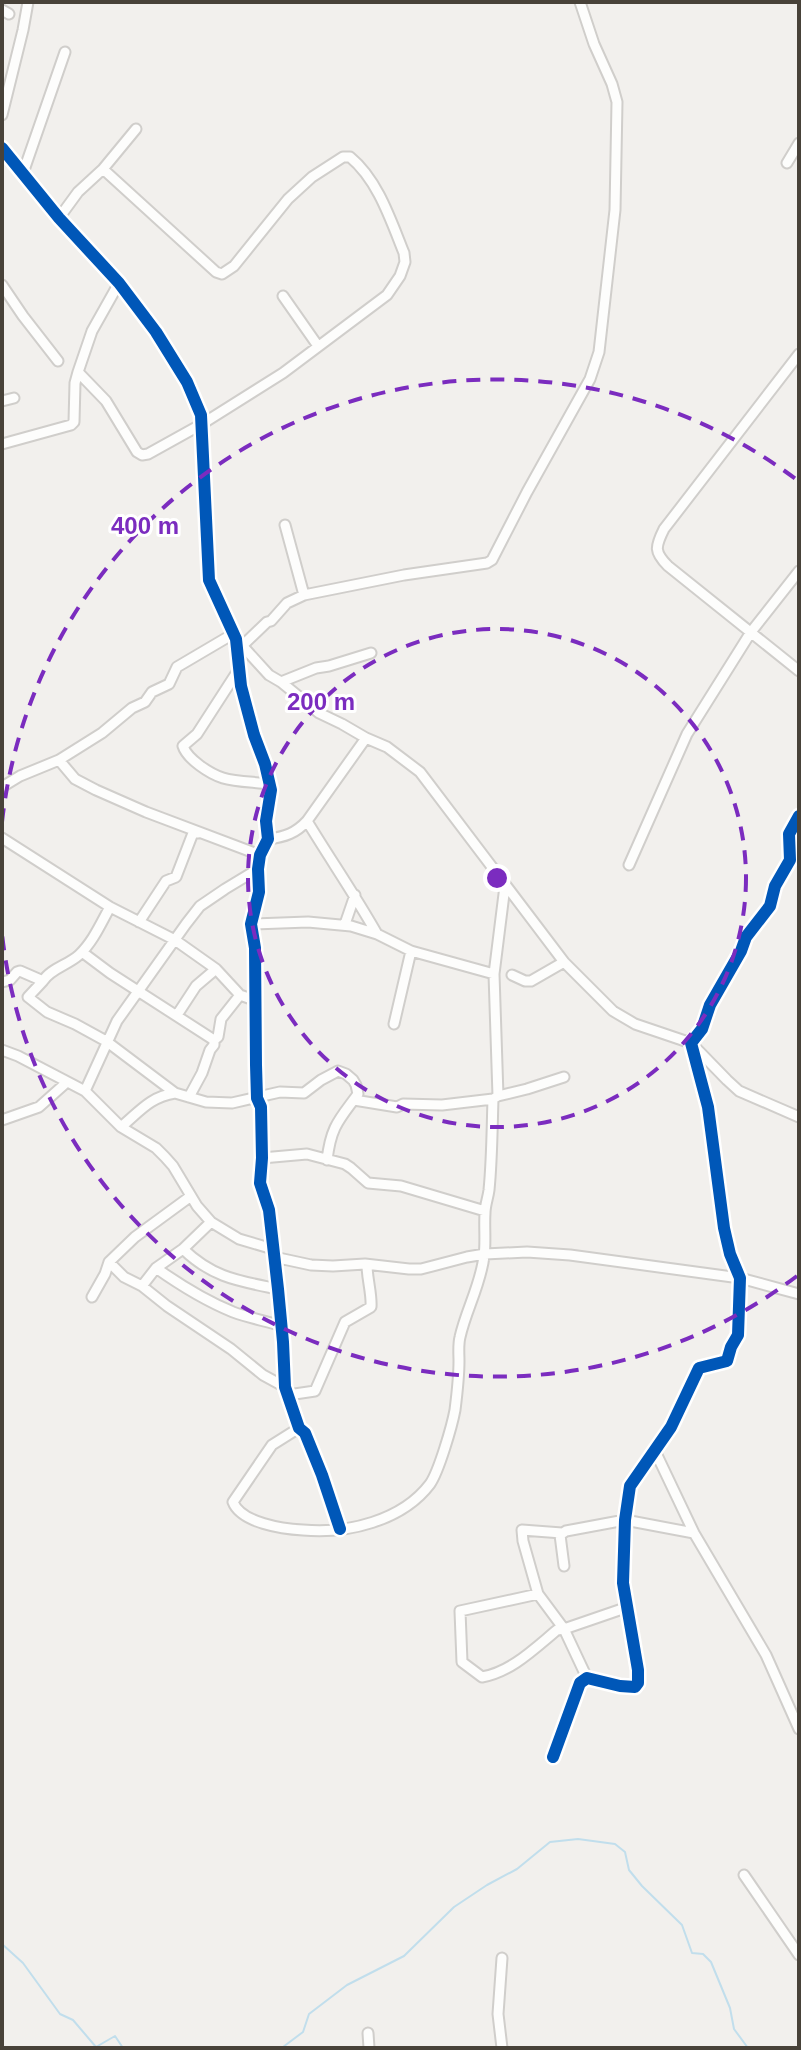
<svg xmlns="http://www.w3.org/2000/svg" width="801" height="2050" viewBox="0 0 801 2050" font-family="Helvetica,sans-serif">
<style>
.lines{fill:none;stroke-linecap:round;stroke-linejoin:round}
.stream{stroke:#c1deec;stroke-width:2}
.minor-casing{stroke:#d0cecb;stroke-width:13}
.minor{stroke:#fdfdfc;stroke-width:9}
.cycleway-casing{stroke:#fff;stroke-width:17}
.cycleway{stroke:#0057b8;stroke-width:12}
.ring{fill:none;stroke:#7b2cbf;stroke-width:4;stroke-dasharray:14 10}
.centre{fill:#7b2cbf;stroke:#fff;stroke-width:4}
.ring-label{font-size:24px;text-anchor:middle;font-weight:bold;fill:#7b2cbf;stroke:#fff;stroke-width:6;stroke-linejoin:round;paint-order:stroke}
</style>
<rect width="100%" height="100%" fill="#f2f0ed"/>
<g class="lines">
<path class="stream" d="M 2,1944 L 23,1963 L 60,2014 L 73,2020 L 96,2047 L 115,2036 L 123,2048
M 279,2048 L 283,2047 L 303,2032 L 309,2014 L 347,1985 L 404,1956 L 454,1907 L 487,1885 L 517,1869 L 550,1842 L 578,1839 L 615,1844 L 625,1852 L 629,1870 L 642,1886 L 682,1925 L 692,1953 L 703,1954 L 711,1962 L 730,2008 L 734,2029 L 748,2048"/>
<defs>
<path id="minor" d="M 2,10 L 9,14
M 2,115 L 23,30 L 28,2
M 2,148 L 59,218 L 119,283 L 156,332 L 187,382 L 201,415 L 209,580 L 236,639 L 241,686 L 254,735 L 265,764 L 271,790 L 266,821 L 268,839 L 260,855 L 258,869 L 259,892 L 251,924 L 255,948 L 256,1065 L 257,1098 L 261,1107 L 262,1158 L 260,1183 L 269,1210 L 278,1289 L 283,1342 L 285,1387 L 299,1428 L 305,1433 L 322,1475 L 340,1529
M 787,163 L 799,143
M 23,173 L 65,52
M 59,218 L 78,192 L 103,169 L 136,129
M 2,285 L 23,316 L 58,361
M 283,296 L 318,346
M 799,354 L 664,529 C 655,547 654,552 668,566 L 799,671
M 78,372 L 106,401 L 137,452 L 142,455 L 148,454 L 202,424 L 283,373 L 387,295 L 400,276 L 405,262 L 404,253 C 391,221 378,180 350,157 L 343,157 L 312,177 L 288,199 L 234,266 L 222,274 L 216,272 L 103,169
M 2,401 L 14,398
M 2,444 L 71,425 L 74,422 L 75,383 L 78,372 L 92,331 L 119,283
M 285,525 L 304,595
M 238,641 L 269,675 L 281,682 L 319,713 L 342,724 L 366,738 L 387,747 L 420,772 L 564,962 L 613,1011 L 635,1024 L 691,1043 L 727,1080 L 739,1091 L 799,1117
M 242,646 L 267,622 L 271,621 L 287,603 L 304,595 L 404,575 L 487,563 L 492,560 L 527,492 L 590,379 L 599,352 L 615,210 L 617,102 L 612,84 L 594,44 L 580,2
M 239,669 L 197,734 L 183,746 C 187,759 210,774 223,778 C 236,782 256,782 269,784
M 281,682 L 316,668 L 329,666 L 371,653
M 59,760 L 75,779 L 96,790 L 146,812 L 260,855
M 2,787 L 20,776 L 59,760 L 102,733 L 132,708 L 145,702 L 152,692 L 169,684 L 177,667 L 233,634
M 307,821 C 330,859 355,895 377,934
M 2,838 L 110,907 L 175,940 L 216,969 L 240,995 L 257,1001
M 268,839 C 285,837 296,833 307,821 L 366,738
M 629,865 L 687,734 L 751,632 L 799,571
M 139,922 L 166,881 L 176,877 L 193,833 L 198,833
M 251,924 L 308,922 L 351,926 L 377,934 L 411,951 L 494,974
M 345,924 L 355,895
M 82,952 L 110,973 L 214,1040
M 512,975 L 525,981 L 531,981 L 564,962
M 43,981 L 28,997 L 47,1012 L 75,1024 L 106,1041 L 175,1093 L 206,1102 L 232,1103 L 280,1092 L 304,1093 L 321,1080 L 338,1071 L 346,1074 L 353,1080 L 356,1085 L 358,1094 C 339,1120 331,1126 327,1160
M 2,982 L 10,980 L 17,972 L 20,971 L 43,981 C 50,969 68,965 79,955 C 93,942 101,923 110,907
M 177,1015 L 196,986 L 216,969
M 394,1024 L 411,951
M 2,1050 L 18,1056 L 85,1091 L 121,1127 L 156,1148 L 165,1157 L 173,1166 L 197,1206 L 211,1222 L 239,1239 L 273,1249
M 85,1091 L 117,1021 L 186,924 L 200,906 L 225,889 L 258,869
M 498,1096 L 527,1089 L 564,1077
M 189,1097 L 202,1073 L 210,1050 L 214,1045 L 214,1040 L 218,1037 L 221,1019 L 240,995
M 354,1100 L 397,1107 L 403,1104 L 442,1105 L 493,1099
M 2,1120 L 39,1107 L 67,1082
M 121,1127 C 140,1111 150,1097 175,1093
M 262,1158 L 307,1154 L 345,1164 L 351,1168 L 368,1183 L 401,1186 L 485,1211
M 183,1249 C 213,1278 239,1281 278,1289
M 274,1257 L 311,1265 L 333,1266 L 365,1264 L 409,1269 L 421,1269 L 467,1257 L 485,1254 L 527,1252 L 570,1255 L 740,1278 L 799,1294
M 109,1262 L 124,1277 L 142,1286 L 167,1306 L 231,1349 L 263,1375 L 285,1387
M 156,1268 C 180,1285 206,1301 233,1312 C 249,1318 266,1321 282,1326
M 142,1286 L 156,1268 L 183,1249 L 211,1222
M 92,1297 L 105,1274 L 109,1262 L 135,1237 L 191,1196
M 288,1395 L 315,1391 L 345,1322 L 371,1307 C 372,1294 367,1279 367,1265 L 372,1265
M 299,1428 L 272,1445 L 233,1502 C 241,1523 283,1529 303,1530 C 347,1534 402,1521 430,1484 C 439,1471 452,1426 455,1410 C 457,1394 459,1377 459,1361 C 459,1353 458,1345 460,1337 C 466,1310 481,1284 484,1256 C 486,1242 484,1227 485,1213 C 485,1205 488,1198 489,1190 C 492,1160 492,1129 493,1099 L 498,1096 L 494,974 L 505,886
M 655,1451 L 694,1533 L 766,1655 L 799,1729
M 564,1566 L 560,1535 L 566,1531 L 625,1520 L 694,1533
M 538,1594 L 523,1541 L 522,1530 L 562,1533
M 587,1678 L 564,1629 L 557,1630 C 534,1649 511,1672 482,1677 L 462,1662 L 460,1611 L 538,1594 L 564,1629 L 628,1607
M 553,1757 L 580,1683 L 587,1678 L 620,1686 L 635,1687 L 638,1683 L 638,1670 L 623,1583 L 625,1520 L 630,1486 L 671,1427 L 699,1368 L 727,1361 L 731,1347 L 738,1335 L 740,1278 L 730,1254 L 724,1228 L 708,1107 L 691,1043 L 702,1029 L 710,1005 L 741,951 L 746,937 L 770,906 L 775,886 L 790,860 L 789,834 L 799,816
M 744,1875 L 799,1955
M 368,2033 L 369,2048
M 502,2048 L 498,2014 L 502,1958"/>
</defs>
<use href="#minor" class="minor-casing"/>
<use href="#minor" class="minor"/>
<defs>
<path id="cycleway" d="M 2,148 L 59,218 L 119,283 L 156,332 L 187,382 L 201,415 L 209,580 L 236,639 L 241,686 L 254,735 L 265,764 L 271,790 L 266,821 L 268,839 L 260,855 L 258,869 L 259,892 L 251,924 L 255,948 L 256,1065 L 257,1098 L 261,1107 L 262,1158 L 260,1183 L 269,1210 L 278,1289 L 283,1342 L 285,1387 L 299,1428 L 305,1433 L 322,1475 L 340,1529
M 553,1757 L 580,1683 L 587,1678 L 620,1686 L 635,1687 L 638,1683 L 638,1670 L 623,1583 L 625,1520 L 630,1486 L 671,1427 L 699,1368 L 727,1361 L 731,1347 L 738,1335 L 740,1278 L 730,1254 L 724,1228 L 708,1107 L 691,1043 L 702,1029 L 710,1005 L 741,951 L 746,937 L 770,906 L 775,886 L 790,860 L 789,834 L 799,816"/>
</defs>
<use href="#cycleway" class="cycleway-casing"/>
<use href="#cycleway" class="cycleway"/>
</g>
<g class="ring">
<circle cx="497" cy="878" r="249"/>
<path d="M797 1276A498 498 0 0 1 2 934M2 822A498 498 0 0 1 797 480"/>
</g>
<circle cx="497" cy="878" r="12" class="centre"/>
<g class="ring-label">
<text x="145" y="534">400 m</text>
<text x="321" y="710">200 m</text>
</g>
<rect width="801" height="2050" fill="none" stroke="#484239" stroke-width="8"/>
</svg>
